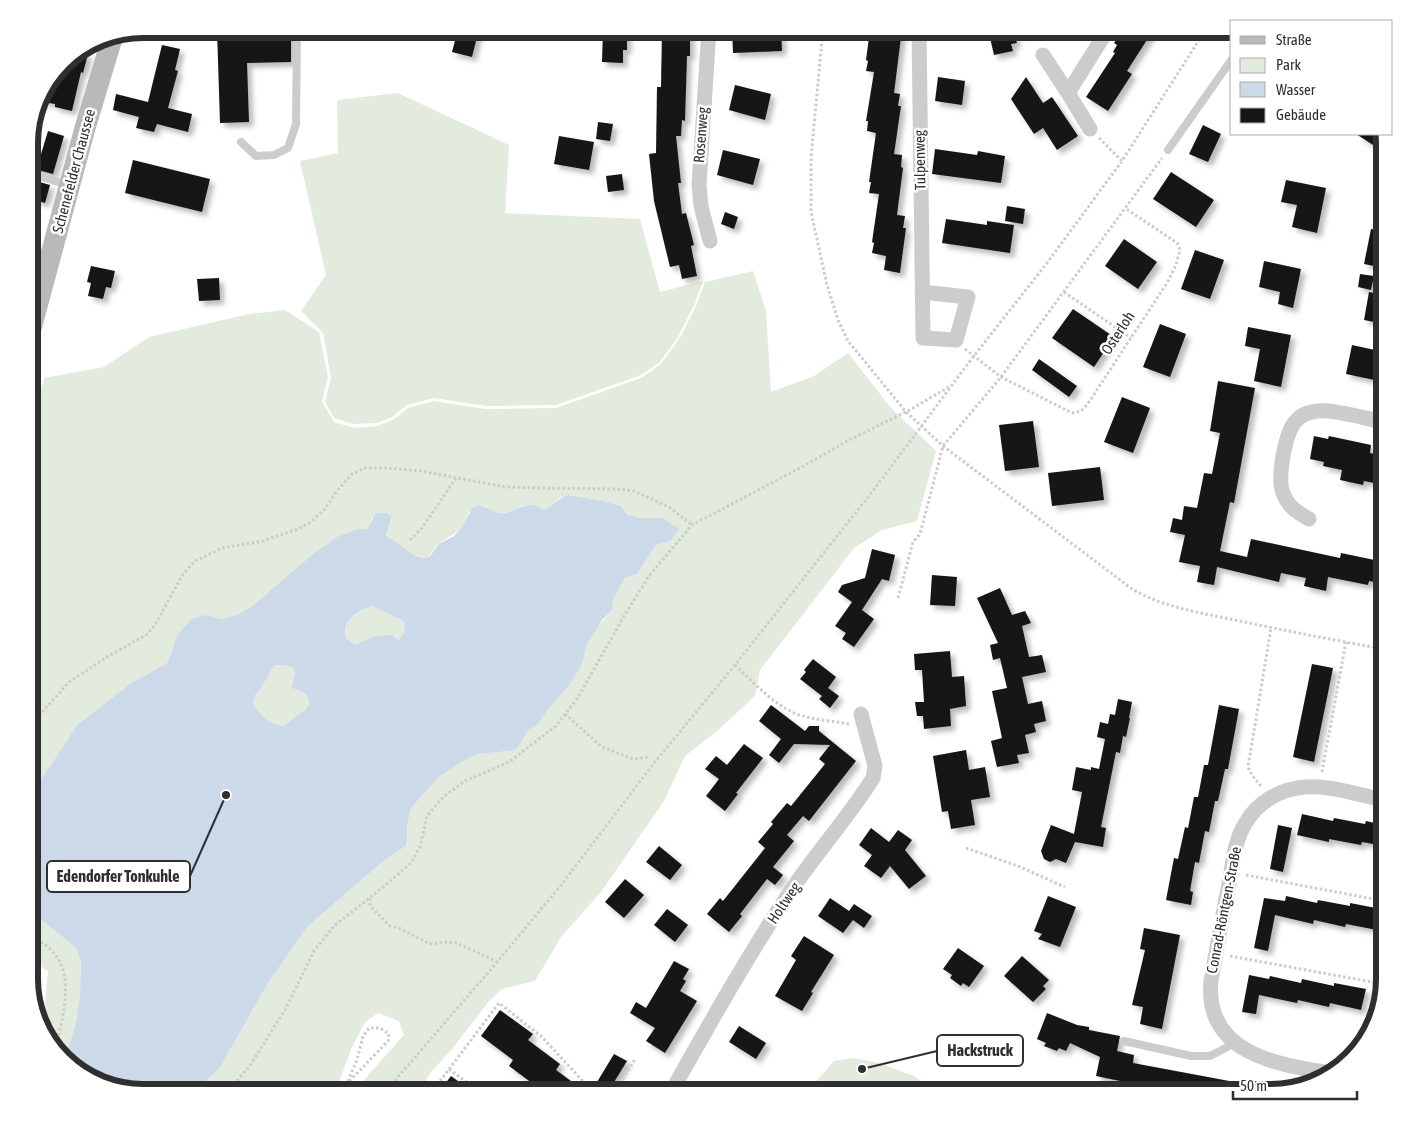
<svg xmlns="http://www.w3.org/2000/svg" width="1413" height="1121" viewBox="0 0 1413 1121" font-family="'Asap Condensed',sans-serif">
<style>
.green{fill:#e2ebdd}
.water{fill:#cbd9e9;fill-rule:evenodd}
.building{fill:#161616;filter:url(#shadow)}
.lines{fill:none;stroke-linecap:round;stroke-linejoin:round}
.path{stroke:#ccc;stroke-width:3;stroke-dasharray:2.5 2.5;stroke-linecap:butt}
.lane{stroke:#ccc;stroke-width:8}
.street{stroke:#ccc;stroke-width:15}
.secondary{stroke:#b9b9b9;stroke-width:21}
.labels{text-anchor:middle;stroke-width:5;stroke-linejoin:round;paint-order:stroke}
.street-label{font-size:15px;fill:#2f2f2f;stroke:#fff}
.rim{fill:none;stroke:#2f2f2f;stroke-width:6}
.leader{fill:none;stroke:#2f2f2f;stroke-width:2}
.callout-dot{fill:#2f2f2f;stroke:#fff;stroke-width:2}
.callout{fill:#fff;stroke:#2f2f2f;stroke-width:2}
.callout-label{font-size:16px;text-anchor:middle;font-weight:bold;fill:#2f2f2f}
</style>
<defs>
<filter id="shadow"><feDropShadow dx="4.5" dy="4.5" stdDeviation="2.5" flood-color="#0004"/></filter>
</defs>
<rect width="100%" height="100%" fill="#fff"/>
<path class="green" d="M 398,93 L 509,145 L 505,213 L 640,219 L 660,292 L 703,281 L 695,303 L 678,337 L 659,363 L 641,375 L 556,405 L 486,406 L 434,398 L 407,405 L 392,417 L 377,423 L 353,424 L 334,418 L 325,402 L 331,378 L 323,333 L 301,311 L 326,275 L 300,161 L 338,153 L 337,100 Z
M 753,271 L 766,311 L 771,392 L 814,376 L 848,353 L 891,408 L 936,451 L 917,521 L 882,530 L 854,548 L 760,670 L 755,696 L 717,731 L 685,756 L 664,801 L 601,892 L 561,937 L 535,981 L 502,989 L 489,1001 L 453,1048 L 431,1072 L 419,1092 L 353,1092 L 404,1035 L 399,1021 L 378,1013 L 365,1022 L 352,1047 L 338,1085 L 332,1092 L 194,1092 L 219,1069 L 268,983 L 308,926 L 387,858 L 406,846 L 407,839 L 407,826 L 411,808 L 440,776 L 458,764 L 477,754 L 510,751 L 518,748 L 528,730 L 537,725 L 550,707 L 568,687 L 580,668 L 584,658 L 586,646 L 596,628 L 612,611 L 613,600 L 625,578 L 637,574 L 656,545 L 670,541 L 654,518 L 641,518 L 628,515 L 621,506 L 599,500 L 568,495 L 559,498 L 550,509 L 543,510 L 525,505 L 508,512 L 500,513 L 492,512 L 485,506 L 469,512 C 463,533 454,532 439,544 C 433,548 432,555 425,558 L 409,553 L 386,535 L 391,520 L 372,518 L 369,526 L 366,529 L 358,529 L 313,554 L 251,607 L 237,615 L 222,619 L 206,615 L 172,648 L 167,663 L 130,684 L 77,725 L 39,783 L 29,793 L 29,439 L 44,378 L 104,367 L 149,337 L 249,314 L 285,310 L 319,332 L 328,377 L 322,402 L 334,422 L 354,428 L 377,426 L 393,420 L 408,408 L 434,401 L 485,409 L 556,408 L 641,378 L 661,364 L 681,336 L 697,304 L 705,282 Z
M 372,606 L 404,621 C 406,628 404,635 398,640 L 392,634 C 380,636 370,637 361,644 L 354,644 L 346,638 C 342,621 358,610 372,606 Z
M 275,665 L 285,665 L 293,668 L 295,673 L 294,682 L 310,699 L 306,710 C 298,713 291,721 283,726 C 267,724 263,718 253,706 L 255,695 C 264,687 267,675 275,665 Z
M 29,910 L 75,947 L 81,961 L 80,996 L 76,1022 L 65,1060 L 42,1031 L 48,971 L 29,959 Z
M 854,1058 L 879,1063 L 914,1076 L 937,1092 L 810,1092 L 812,1086 L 834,1061 Z"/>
<path class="water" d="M 568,495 L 599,500 L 621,506 L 628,515 L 641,518 L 662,518 L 679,529 L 670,541 L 656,545 L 637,574 L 625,578 L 613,600 L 612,611 L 602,620 L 586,646 L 584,658 L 580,668 L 568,687 L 550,707 L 537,725 L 528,730 L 518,748 L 510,751 L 477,754 L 458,764 L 440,776 L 411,808 L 407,826 L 407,839 L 406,846 L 387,858 L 308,926 L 268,983 L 219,1069 L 194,1092 L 142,1092 L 99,1084 L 68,1064 L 65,1060 L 76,1022 L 80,996 L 81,961 L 75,947 L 29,910 L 29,793 L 39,783 L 77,725 L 130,684 L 167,663 L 178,634 L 192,619 L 206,615 L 222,619 L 237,615 L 251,607 L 313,554 L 337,537 L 358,529 L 367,529 L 376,513 L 387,513 L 391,516 L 391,519 L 386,535 C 390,539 395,541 400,545 C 409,552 413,556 425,558 L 430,556 L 439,544 L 454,536 L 462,527 L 473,507 C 485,502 491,514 503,513 C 519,511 527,498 543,510 C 554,508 555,499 568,495 ZM 372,606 L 404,621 C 406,628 404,635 398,640 L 392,634 C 385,636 375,635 368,639 C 356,644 359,648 346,638 C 341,621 358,610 372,606 ZM 285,665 L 293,668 L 295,673 L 292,688 C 300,690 310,693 309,703 L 306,710 C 298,713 291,721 283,726 C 268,724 262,717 253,705 L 255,695 C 264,687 267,675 275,665 Z"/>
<path class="building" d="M 217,29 L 291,29 L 291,62 L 247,63 L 249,122 L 220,123 Z
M 458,29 L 479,29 L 472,57 L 452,52 Z
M 603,29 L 627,29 L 627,50 L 623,50 L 623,63 L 602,62 Z
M 662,29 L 690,29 L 690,56 L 687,56 L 685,121 L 682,120 L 681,136 L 676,136 L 681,183 L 678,183 L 682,214 L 686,213 L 694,245 L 691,246 L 697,276 L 682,279 L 679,265 L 670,267 L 654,201 L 649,154 L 656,153 L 657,87 L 661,87 Z
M 732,29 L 781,29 L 782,51 L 733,53 Z
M 873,29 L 902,29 L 894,93 L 900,94 L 898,106 L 901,106 L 894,154 L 902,155 L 901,167 L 903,168 L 897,215 L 905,216 L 903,228 L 906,228 L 900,273 L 884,270 L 886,256 L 872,253 L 874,243 L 872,242 L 879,194 L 869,193 L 871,182 L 869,182 L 876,133 L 867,131 L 868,121 L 866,121 L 874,72 L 866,71 L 868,61 L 866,60 L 870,30 Z
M 988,29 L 1012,29 L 1017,43 L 1011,44 L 1013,51 L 994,55 Z
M 1123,29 L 1154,29 L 1127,71 L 1132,74 L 1108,111 L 1086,97 L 1115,53 L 1113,52 L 1117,45 L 1114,43 Z
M 162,45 L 180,49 L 175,70 L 178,71 L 168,108 L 192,114 L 188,132 L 157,124 L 154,132 L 136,128 L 139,117 L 113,110 L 116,94 L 148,102 Z
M 77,51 L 88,54 L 83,73 L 81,72 L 72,111 L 55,107 L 55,104 L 43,102 L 47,83 L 67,57 Z
M 938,77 L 965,81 L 962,105 L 935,101 Z
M 1026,77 L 1043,103 L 1052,97 L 1078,136 L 1057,150 L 1043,128 L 1034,134 L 1011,99 Z
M 735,85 L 771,94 L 765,120 L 729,110 Z
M 598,122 L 613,124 L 610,141 L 596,139 Z
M 1203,125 L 1221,134 L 1208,162 L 1189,154 Z
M 48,131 L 64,136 L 53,174 L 30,168 L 32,162 L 38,164 Z
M 1356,134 L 1382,134 L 1384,152 Z
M 559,136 L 594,142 L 589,170 L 554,164 Z
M 935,149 L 977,155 L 978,151 L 1005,156 L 1001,183 L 932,174 Z
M 723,150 L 760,159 L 753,185 L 717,175 Z
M 133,160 L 210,179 L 202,212 L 125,193 Z
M 1171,172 L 1214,200 L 1196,227 L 1153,199 Z
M 622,174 L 624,190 L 608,192 L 606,176 Z
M 29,179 L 50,185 L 45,203 L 29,198 Z
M 1286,180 L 1326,188 L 1317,233 L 1292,227 L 1297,205 L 1281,202 Z
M 1007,206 L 1025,209 L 1023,224 L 1005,221 Z
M 725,212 L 738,217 L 734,229 L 721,224 Z
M 946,219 L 987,225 L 987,221 L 1014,225 L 1010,253 L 942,243 Z
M 1371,229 L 1384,231 L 1384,268 L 1364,264 Z
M 1124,239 L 1157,262 L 1138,289 L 1105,266 Z
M 1195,250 L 1224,260 L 1210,299 L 1181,289 Z
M 1264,261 L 1301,269 L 1293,308 L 1278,304 L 1280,292 L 1259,287 Z
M 91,266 L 115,271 L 111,288 L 106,287 L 103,299 L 88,296 L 91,283 L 87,282 Z
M 1360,274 L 1374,276 L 1371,290 L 1358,287 Z
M 219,278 L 220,300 L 199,301 L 197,279 Z
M 1369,292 L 1384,295 L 1384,324 L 1364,320 Z
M 1073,309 L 1114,337 L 1094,367 L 1052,338 Z
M 1160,324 L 1186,334 L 1170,377 L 1143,367 Z
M 1248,327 L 1291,335 L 1281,387 L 1254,381 L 1260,349 L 1245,346 Z
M 1352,345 L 1384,352 L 1384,382 L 1346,374 Z
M 1039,359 L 1077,386 L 1069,397 L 1032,370 Z
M 1218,381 L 1255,388 L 1234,503 L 1230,502 L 1220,551 L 1247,557 L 1251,539 L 1340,558 L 1341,553 L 1384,562 L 1384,584 L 1369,581 L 1368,585 L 1328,577 L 1326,591 L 1304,586 L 1306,578 L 1281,573 L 1279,582 L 1217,567 L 1214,585 L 1197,582 L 1200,566 L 1179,562 L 1185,535 L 1170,532 L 1173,518 L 1182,520 L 1184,506 L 1197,508 L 1204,473 L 1212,474 L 1220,433 L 1210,431 Z
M 1122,397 L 1150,408 L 1133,453 L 1104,442 Z
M 1033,421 L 1039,467 L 1005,471 L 999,425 Z
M 1314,436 L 1328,439 L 1329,436 L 1371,445 L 1370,453 L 1384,456 L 1384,472 L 1377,471 L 1374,483 L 1364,481 L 1363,485 L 1340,480 L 1342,470 L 1323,466 L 1324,462 L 1310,459 Z
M 1100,467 L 1104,500 L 1052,506 L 1048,473 Z
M 872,549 L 895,555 L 889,581 L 882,579 L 862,610 L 874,619 L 854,647 L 842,639 L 846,633 L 835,626 L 852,602 L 838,592 L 842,585 L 865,578 Z
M 932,575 L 957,577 L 955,606 L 930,605 Z
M 1000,588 L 1012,615 L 1025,611 L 1031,623 L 1022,626 L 1029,657 L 1042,655 L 1046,672 L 1022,677 L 1028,704 L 1042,701 L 1046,721 L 1034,724 L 1036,732 L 1025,735 L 1029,753 L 1017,755 L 1019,763 L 997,767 L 991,741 L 1002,738 L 992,691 L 1007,688 L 1000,658 L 993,660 L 990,645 L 998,643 L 977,598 Z
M 950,651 L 952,677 L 964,676 L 966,706 L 950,709 L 951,726 L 924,729 L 923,716 L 917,716 L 915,702 L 924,702 L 922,670 L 915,670 L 914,654 Z
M 813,659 L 836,677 L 828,688 L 839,696 L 830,708 L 819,699 L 822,696 L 800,679 L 806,672 L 804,670 Z
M 1312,664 L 1333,668 L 1314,762 L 1293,757 Z
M 1118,699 L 1132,702 L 1129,718 L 1130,718 L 1126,737 L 1123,736 L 1120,753 L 1116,752 L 1101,827 L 1106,828 L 1103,847 L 1075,842 L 1066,863 L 1056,859 L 1050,862 L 1044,859 L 1041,851 L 1051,825 L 1074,834 L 1082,792 L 1072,790 L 1076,767 L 1091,770 L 1091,767 L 1099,769 L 1105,739 L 1097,737 L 1100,722 L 1108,724 L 1110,714 L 1115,715 Z
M 771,705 L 805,731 L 809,726 L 819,726 L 819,731 L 856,761 L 809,821 L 803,816 L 787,835 L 794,841 L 773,867 L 783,875 L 775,885 L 767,879 L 740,914 L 742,916 L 729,932 L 707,914 L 720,898 L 723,901 L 765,848 L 758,842 L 773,824 L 771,822 L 787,803 L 791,806 L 825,764 L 819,759 L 830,745 L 794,744 L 779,763 L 769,755 L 781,739 L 759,721 Z
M 1219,705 L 1239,709 L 1228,769 L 1225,769 L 1218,801 L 1215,801 L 1209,832 L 1205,831 L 1199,863 L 1195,862 L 1190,891 L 1193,892 L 1191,905 L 1166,900 L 1174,858 L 1178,859 L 1185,827 L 1188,828 L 1194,797 L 1198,797 L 1204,765 L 1208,765 Z
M 744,744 L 763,758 L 736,793 L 738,794 L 725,811 L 706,796 L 719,779 L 705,769 L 716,756 L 727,765 Z
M 966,750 L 969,770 L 985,767 L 990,797 L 971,800 L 975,825 L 951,829 L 948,811 L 942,812 L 933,756 Z
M 1302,814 L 1333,821 L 1334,818 L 1365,824 L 1366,821 L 1384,825 L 1384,846 L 1362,842 L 1361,845 L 1329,839 L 1329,842 L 1297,835 Z
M 1278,825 L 1292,828 L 1283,872 L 1270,869 Z
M 871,828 L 889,842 L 898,830 L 912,840 L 905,850 L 926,876 L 909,889 L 890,866 L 881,878 L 864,866 L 872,855 L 859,845 Z
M 659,846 L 682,865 L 670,880 L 646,862 Z
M 625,879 L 644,895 L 624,918 L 605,902 Z
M 1048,896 L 1076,907 L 1060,947 L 1038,939 L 1042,934 L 1034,931 Z
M 1286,896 L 1317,903 L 1318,900 L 1350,906 L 1350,903 L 1381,909 L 1377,930 L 1346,924 L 1345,927 L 1314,920 L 1313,924 L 1275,915 L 1268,951 L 1254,948 L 1264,898 L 1285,901 Z
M 830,898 L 849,911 L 854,904 L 872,916 L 864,928 L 853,920 L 843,933 L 818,916 Z
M 667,909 L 688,925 L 675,942 L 654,925 Z
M 1144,928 L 1180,935 L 1162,1029 L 1140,1024 L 1143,1007 L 1132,1005 L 1145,950 L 1140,949 Z
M 804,936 L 834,955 L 811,992 L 813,993 L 802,1011 L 775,996 L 796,960 L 791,956 Z
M 958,948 L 984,966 L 969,987 L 963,983 L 961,986 L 950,978 L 952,975 L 943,969 Z
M 1022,956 L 1049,980 L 1043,986 L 1046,989 L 1033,1002 L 1004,976 Z
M 674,961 L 689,969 L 683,979 L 686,981 L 680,991 L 697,1001 L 665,1053 L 646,1041 L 655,1028 L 630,1013 L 636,1002 L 646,1008 Z
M 1249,975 L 1269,979 L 1270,976 L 1301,983 L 1302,979 L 1334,986 L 1334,983 L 1366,989 L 1361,1010 L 1330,1003 L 1329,1007 L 1298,1000 L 1297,1003 L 1259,995 L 1256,1014 L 1242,1012 Z
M 500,1010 L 533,1034 L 528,1040 L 560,1064 L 556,1070 L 586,1092 L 544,1092 L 509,1066 L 513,1060 L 481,1036 Z
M 1047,1013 L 1077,1025 L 1089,1027 L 1089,1030 L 1120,1036 L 1117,1051 L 1134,1055 L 1133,1063 L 1256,1086 L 1256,1092 L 1117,1092 L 1120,1081 L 1096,1076 L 1100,1057 L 1070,1043 L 1066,1051 L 1059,1048 L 1057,1051 L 1044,1046 L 1046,1043 L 1037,1039 Z
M 739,1026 L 766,1043 L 756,1059 L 729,1042 Z
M 614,1054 L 627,1061 L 608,1092 L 591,1092 Z
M 451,1076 L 473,1092 L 439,1092 Z"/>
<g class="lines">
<path class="path" d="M 823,29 L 811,158 L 811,212 L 827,285 L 838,320 L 848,341 L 906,412 L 943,446 L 1132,589 C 1163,607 1197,612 1230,619 C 1282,630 1333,640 1384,649
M 1099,138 L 1122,161
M 1064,292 L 1131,338
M 965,349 L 1001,377 L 1072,413 L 1081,411 L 1087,405 L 1167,283 L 1176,265 L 1180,250 L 1178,244 L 1174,241 L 1125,208
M 410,540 L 422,528 L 456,478
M 898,598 L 913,542 L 920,534 L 943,446 L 1001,377 L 1162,158
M 735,665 C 754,683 775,706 799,715 C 815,720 833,721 849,724
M 565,714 L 602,747 L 633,759 L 650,757
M 29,727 L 69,682 L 107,657 L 146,635 L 155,625 L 183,574 L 195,561 L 222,548 L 263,541 L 298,529 L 311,522 L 324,510 L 337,491 L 352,474 L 365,468 L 387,468 L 421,471 L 506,487 L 539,488 L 617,489 L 634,491 L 669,507 L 692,525
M 1322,772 L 1346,642
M 1261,786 L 1252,775 L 1248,767 L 1271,628
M 966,848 L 1018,866 L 1065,887
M 1246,875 L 1384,901
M 370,898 L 370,906 L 390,926 L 399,928 L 430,944 L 448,942 L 457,943 L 498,962
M 29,933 C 39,941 49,946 56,956 C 74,979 62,1023 55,1048
M 1230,956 L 1383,984 L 1384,978
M 449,1069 L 480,1092
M 434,1089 L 499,1003 L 542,1037 L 593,1092
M 227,1092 L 249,1067 L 285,1010 L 314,951 L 334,926 L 387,884 L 411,863 L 420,847 L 427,816 L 443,797 L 465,781 L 509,762 L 556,726 L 577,699 L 624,616 L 649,576 L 692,525 L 800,468 L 849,440 L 906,412 L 949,387
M 339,1092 L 388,1041 L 389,1034 L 380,1028 L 369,1028 L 363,1036 L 357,1060 L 348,1081
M 385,1092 L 493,967 L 562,884 L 654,763 L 735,665 L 872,492 L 973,357 L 1047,263 L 1122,161 L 1206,29
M 615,1092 L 635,1059"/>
<path class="lane" d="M 241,142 L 256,156 L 274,155 L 288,148 L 296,124 L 297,29
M 1168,150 L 1232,59
M 29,173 L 68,185
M 1124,1041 L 1191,1056 L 1210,1056 L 1235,1043"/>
<path class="street" d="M 709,29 L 699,185 L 701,206 L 710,241
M 919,29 C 920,132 921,235 923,338 L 956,340 L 968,297 L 922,292
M 1043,55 L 1068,93
M 1090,129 L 1068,93 L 1108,29
M 1309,519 C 1297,512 1288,507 1283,493 C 1277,478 1285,434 1295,422 C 1299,417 1306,413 1312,412 C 1329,407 1366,419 1384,422
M 1331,1073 C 1277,1065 1204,1053 1211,981 C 1217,947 1223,913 1230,879 C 1233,861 1235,840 1245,824 C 1257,802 1280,789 1305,787 C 1331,785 1359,795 1384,800
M 671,1092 C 709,1025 747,957 790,892 C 816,853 848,818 873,778 L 875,766 L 861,714"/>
<path class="secondary" d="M 29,336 L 85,128 L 113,35"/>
</g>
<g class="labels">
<g class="street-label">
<text transform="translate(701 135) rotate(-86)" y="5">Rosenweg</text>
<text transform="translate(920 160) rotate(-91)" y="5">Tulpenweg</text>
<text transform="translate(74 171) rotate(-75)" y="5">Schenefelder Chaussee</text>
<text transform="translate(1118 333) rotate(-57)" y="5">Osterloh</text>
<text transform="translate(784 903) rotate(-56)" y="5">Holtweg</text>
<text transform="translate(1224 910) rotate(-79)" y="5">Conrad-Röntgen-Straße</text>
</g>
</g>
<path d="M0 0H1413V1121H0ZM143 38H1271A105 105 0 0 1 1376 143V979A105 105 0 0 1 1271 1084H143A105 105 0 0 1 38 979V143A105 105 0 0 1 143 38Z" fill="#fff" fill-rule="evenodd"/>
<path class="rim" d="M143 38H1271A105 105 0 0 1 1376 143V979A105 105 0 0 1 1271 1084H143A105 105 0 0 1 38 979V143A105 105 0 0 1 143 38Z"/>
<path class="leader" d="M226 795L190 876M862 1069L937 1051"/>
<g class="callout-dot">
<circle cx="226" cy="795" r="5"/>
<circle cx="862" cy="1069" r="5"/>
</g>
<g class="callout">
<rect x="47" y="861" width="143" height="31" rx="5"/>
<rect x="937" y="1035" width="86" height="31" rx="5"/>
</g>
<g class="callout-label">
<text x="118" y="882">Edendorfer Tonkuhle</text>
<text x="980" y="1056">Hackstruck</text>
</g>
<rect x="1230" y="20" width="162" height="115" fill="#ffffff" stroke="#acacac"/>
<rect x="1240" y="36" width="25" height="8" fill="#b9b9b9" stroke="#acacac"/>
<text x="1276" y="45" font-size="15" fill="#2f2f2f">Straße</text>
<rect x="1240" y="58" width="25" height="15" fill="#e2ebdd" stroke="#acacac"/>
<text x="1276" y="70" font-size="15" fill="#2f2f2f">Park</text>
<rect x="1240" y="82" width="25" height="15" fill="#cbd9e9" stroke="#acacac"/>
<text x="1276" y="95" font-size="15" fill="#2f2f2f">Wasser</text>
<rect x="1240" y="108" width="25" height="15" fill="#161616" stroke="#acacac"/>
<text x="1276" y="120" font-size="15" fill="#2f2f2f">Gebäude</text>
<path d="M1233 1091v8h124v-8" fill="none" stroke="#2f2f2f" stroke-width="2.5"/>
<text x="1240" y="1091" font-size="15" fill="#2f2f2f" stroke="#ffffff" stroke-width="4" paint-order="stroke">50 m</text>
</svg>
